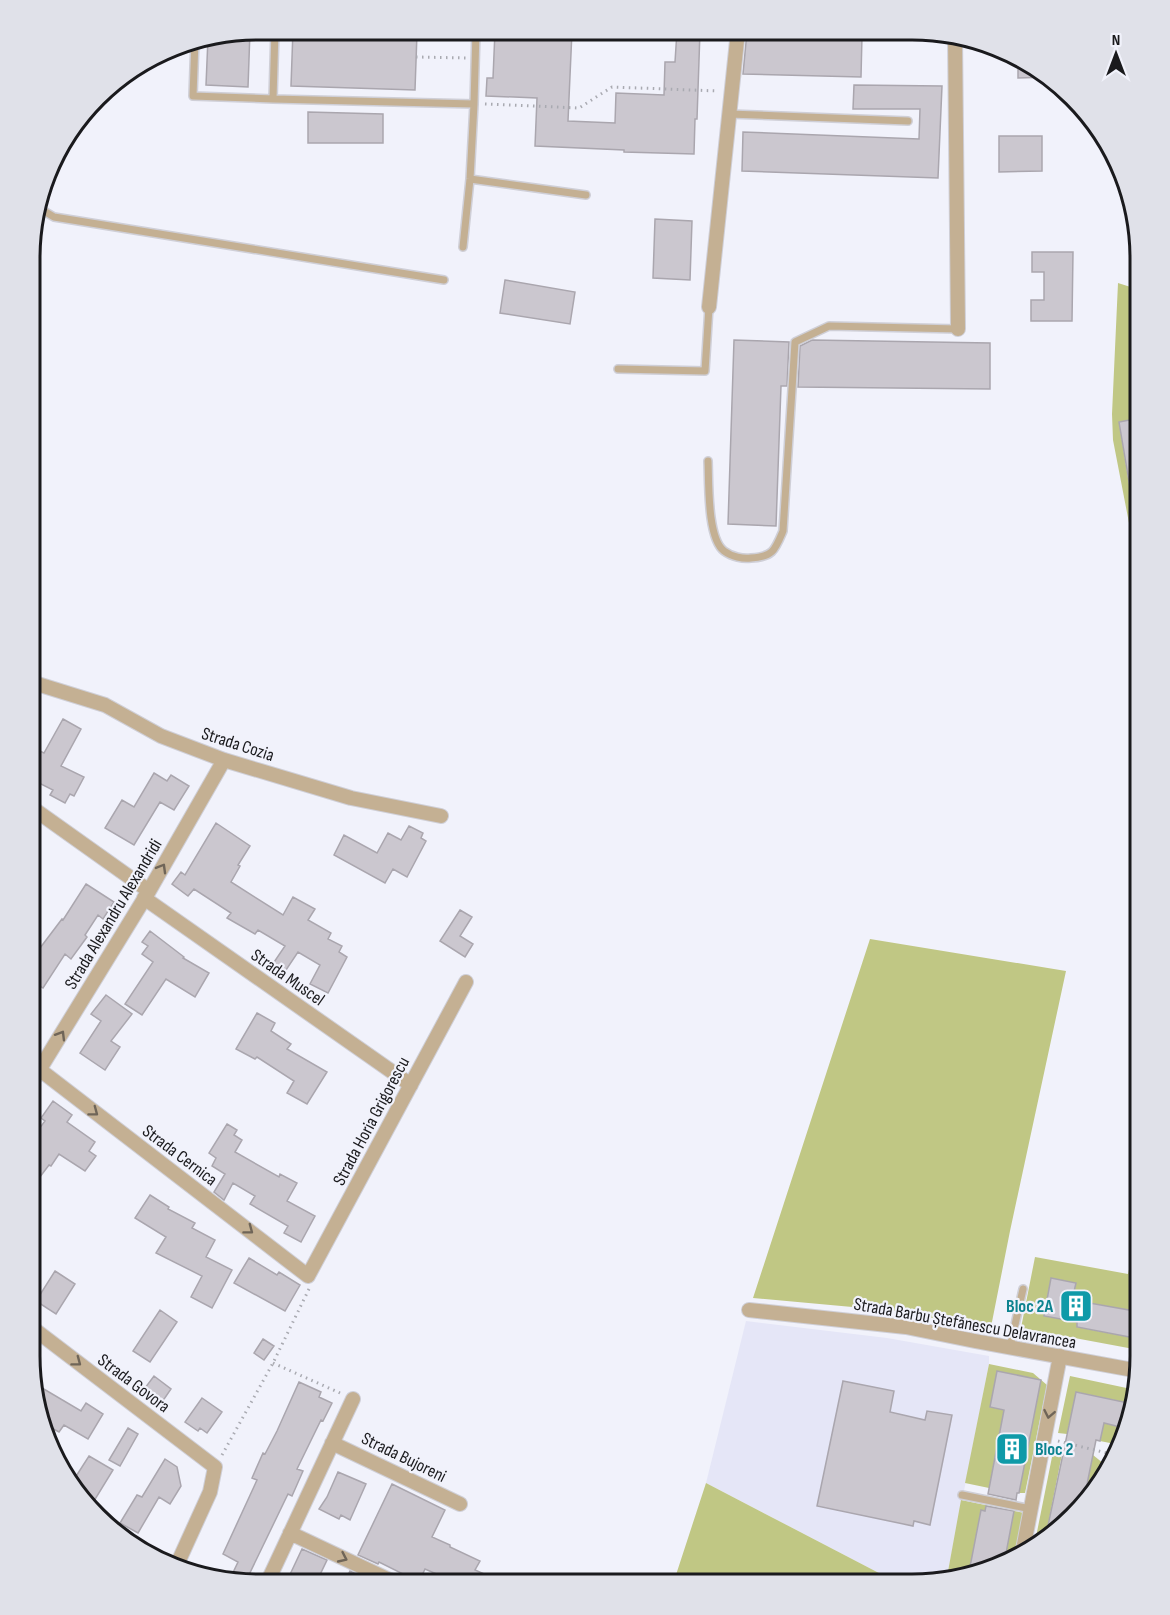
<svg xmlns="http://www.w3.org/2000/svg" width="1170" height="1615" viewBox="0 0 1170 1615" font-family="'Sofia Sans Condensed',sans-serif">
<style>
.built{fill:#e5e6f7}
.green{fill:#c0c784}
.building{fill:#cbc7cf;stroke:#aaa6ae;stroke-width:1.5}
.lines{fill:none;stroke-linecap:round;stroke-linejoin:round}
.lane-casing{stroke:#cfcfd7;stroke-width:10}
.street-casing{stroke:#cfcfd7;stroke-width:16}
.path{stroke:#a9aab1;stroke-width:3;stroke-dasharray:1.5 4.5;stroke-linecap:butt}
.lane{stroke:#c4b093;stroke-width:7}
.street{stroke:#c4b093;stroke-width:14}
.oneway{stroke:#6f6558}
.labels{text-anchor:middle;stroke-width:4.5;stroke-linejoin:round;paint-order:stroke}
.street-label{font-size:18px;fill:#1a1a1d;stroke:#f1f2fb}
.culture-label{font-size:18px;font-weight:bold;fill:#0d838f;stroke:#f1f2fb;text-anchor:end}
.rim{fill:none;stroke:#1a1a1d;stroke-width:3}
</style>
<rect width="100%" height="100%" fill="#f1f2fb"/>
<path class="built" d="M 746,1321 L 887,1338 L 989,1356 L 989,1364 L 947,1577 L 912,1585 L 902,1585 L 706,1483 Z"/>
<path class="green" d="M 1118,283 L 1140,290 L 1140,418 L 1119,422 L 1137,534 L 1140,534 L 1140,540 L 1138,541 L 1140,553 L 1140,580 L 1113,440 L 1112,414 Z
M 870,939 L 1066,971 L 1010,1231 L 990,1332 L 907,1312 L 753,1298 Z
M 1140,1221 L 1140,1312 L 1072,1300 L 1075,1283 L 1051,1278 L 1044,1316 L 1077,1322 L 1077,1327 L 1139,1339 L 1139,1350 L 1021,1328 L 1035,1257 L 1128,1274 Z
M 989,1364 L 1033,1373 L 1047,1385 L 1025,1493 L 1019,1493 L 1041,1380 L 997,1372 L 990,1407 L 1004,1410 L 989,1488 L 965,1483 Z
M 1070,1376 L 1136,1390 L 1133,1404 L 1076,1392 L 1067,1434 L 1058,1433 Z
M 1104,1423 L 1128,1429 L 1120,1445 L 1100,1441 Z
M 1054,1447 L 1063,1449 L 1045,1540 L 1034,1547 Z
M 1093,1455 L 1109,1468 L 1101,1484 L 1083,1504 Z
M 706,1483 L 902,1585 L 673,1584 Z
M 961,1500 L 1024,1513 L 1014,1560 L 1004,1564 L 1013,1516 L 981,1510 L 969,1572 L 947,1577 Z"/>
<path class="building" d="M 293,30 L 417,33 L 415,90 L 291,86 Z
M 250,31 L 248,87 L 206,85 L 208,38 Z
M 495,31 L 572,31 L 568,121 L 615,123 L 616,93 L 664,95 L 665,62 L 675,62 L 677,31 L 700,31 L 697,119 L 695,119 L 694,154 L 624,152 L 624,150 L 535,146 L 537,98 L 486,96 L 487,78 L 493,78 Z
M 747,32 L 862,36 L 861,77 L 743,74 Z
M 1018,58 L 1050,77 L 1051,77 L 1018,78 Z
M 854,85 L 942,86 L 938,178 L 742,171 L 743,132 L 919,139 L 920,109 L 853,109 Z
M 308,112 L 383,114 L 383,143 L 308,143 Z
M 999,136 L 1042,136 L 1042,171 L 999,172 Z
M 655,219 L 692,221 L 690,280 L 653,278 Z
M 1032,252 L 1073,252 L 1072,321 L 1031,321 L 1031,300 L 1044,300 L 1044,272 L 1032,272 Z
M 505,280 L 575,292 L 570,324 L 500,313 Z
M 734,340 L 789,342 L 787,386 L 781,386 L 776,526 L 728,524 Z
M 812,340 L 990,343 L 990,389 L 798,387 L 800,346 Z
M 1140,418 L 1140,504 L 1133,505 L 1119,422 Z
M 63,719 L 81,729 L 61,766 L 84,777 L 74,796 L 70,794 L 65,803 L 50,795 L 53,790 L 33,780 L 36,775 L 31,773 L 31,747 L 44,753 Z
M 154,773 L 167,781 L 171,775 L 189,786 L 174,810 L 160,802 L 134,845 L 105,828 L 122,800 L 134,807 Z
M 216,823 L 250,846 L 238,865 L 240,866 L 231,882 L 283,915 L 293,897 L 315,909 L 308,920 L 331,933 L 328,939 L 342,946 L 339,952 L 347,957 L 328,993 L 310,984 L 320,965 L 298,952 L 280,979 L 268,971 L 285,946 L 258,930 L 255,934 L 227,918 L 231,913 L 194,889 L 188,896 L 172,884 L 181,872 L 185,875 Z
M 409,826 L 423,833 L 421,838 L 426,841 L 407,877 L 393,869 L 385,883 L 334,855 L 344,835 L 377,853 L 388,833 L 401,840 Z
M 86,884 L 114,902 L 103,919 L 98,915 L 85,935 L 87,937 L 71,959 L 65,954 L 43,988 L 31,980 L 31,959 L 36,951 L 37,952 L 62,919 L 63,920 Z
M 460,910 L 472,917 L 460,936 L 473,944 L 465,957 L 440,941 Z
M 150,931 L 184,957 L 183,958 L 209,973 L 195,997 L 166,979 L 142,1015 L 125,1004 L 153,962 L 142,954 L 148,946 L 142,942 Z
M 106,995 L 132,1014 L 111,1041 L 120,1047 L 105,1070 L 80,1053 L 101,1021 L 91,1014 Z
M 257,1013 L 275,1023 L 271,1031 L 291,1044 L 287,1049 L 327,1072 L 307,1104 L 287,1093 L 294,1081 L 257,1057 L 255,1059 L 236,1049 Z
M 53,1101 L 72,1115 L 67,1122 L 95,1142 L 89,1151 L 96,1156 L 85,1171 L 59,1154 L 51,1166 L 49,1165 L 30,1190 L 30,1141 L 45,1121 L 41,1118 Z
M 227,1124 L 237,1130 L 234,1135 L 242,1140 L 235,1152 L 279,1177 L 280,1174 L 297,1183 L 287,1201 L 315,1216 L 301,1242 L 284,1233 L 288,1226 L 250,1204 L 255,1196 L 233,1183 L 224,1200 L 214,1192 L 225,1174 L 212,1166 L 216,1158 L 209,1153 Z
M 150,1195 L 169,1207 L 168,1209 L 195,1223 L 192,1228 L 215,1240 L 206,1257 L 232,1270 L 212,1308 L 191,1297 L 202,1276 L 156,1253 L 166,1237 L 135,1218 Z
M 249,1258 L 277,1275 L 279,1272 L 300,1285 L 285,1311 L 234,1283 Z
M 55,1271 L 75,1284 L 56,1314 L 36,1301 Z
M 1051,1278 L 1076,1283 L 1072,1300 L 1140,1312 L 1140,1339 L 1077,1327 L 1077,1322 L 1044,1316 Z
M 160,1310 L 177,1322 L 150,1362 L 133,1351 Z
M 263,1339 L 274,1346 L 264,1360 L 254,1353 Z
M 997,1371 L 1041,1380 L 1019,1493 L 1017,1493 L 1016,1500 L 988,1494 L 1004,1410 L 990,1407 Z
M 154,1376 L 171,1389 L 160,1405 L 142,1392 Z
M 843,1381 L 894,1391 L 890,1412 L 925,1420 L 927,1411 L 952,1415 L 930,1525 L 914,1521 L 913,1526 L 817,1506 Z
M 299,1382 L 321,1392 L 319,1397 L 332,1403 L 323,1421 L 321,1420 L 297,1469 L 303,1471 L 292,1496 L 288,1494 L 245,1583 L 228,1583 L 238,1562 L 223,1554 L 257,1480 L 252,1478 L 263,1453 L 265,1454 L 277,1431 Z
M 37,1385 L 81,1411 L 86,1403 L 103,1414 L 88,1439 L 64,1425 L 59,1432 L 46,1425 Z
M 1076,1392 L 1133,1404 L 1128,1429 L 1104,1423 L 1100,1441 L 1096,1440 L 1083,1504 L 1062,1529 L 1045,1540 Z
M 202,1398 L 222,1412 L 207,1433 L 200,1428 L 198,1431 L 185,1422 Z
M 128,1428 L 138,1434 L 120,1466 L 109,1460 Z
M 89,1456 L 113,1470 L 94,1501 L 85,1496 L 73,1481 Z
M 165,1459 L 177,1467 L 181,1486 L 170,1504 L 159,1497 L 138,1533 L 120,1523 L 137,1495 L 142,1497 Z
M 338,1472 L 366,1484 L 350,1520 L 341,1515 L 339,1519 L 319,1509 L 327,1497 Z
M 392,1484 L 445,1510 L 432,1537 L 450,1545 L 450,1547 L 480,1561 L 475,1570 L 484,1574 L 480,1584 L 446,1584 L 448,1579 L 425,1569 L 419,1582 L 379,1562 L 378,1564 L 358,1555 Z
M 986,1506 L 1014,1511 L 1004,1564 L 969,1572 L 981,1510 L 985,1511 Z
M 302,1549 L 327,1560 L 316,1583 L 286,1583 Z
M 350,1571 L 369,1580 L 367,1583 L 344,1583 Z"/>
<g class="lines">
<defs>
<path id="lane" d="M 195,40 L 193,96 L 273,99 L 275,30
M 273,99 L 474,104 L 476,31
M 729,114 L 908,121
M 470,179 L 586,195
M 39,208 L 54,217 L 444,280
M 463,247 L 470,179 L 474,104
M 618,369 L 705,371 L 709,307
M 708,461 C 709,482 707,538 724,551 C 732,557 743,559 751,558 C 773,557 775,550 783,531 L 795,342 L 829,326 L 958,329
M 1138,542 L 1140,542
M 1010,1347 L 1023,1289
M 962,1495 L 1031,1509"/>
<path id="street" d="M 955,36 L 958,329
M 709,307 L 738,31
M 31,682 L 105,705 L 161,736 L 224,760 L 351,798 L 441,816
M 31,807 L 149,891
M 144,898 L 411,1085
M 31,1063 L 308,1276 L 466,982
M 30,1085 L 149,891 L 224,760
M 749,1310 L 906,1327 L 975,1341 L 1139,1371
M 30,1326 L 215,1467 L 210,1492 L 175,1569
M 332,1443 L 460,1504
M 290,1533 L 398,1584
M 1022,1555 L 1060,1356
M 267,1583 L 353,1399"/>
</defs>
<use href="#lane" class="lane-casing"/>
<use href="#street" class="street-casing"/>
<path class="path" d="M 369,31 L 369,30
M 416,57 L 466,58
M 485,104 L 579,108 L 612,87 L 718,91
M 273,1363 L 340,1393
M 1058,1441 L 1115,1455
M 222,1455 L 273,1363 L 309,1289"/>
<use href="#lane" class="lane"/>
<use href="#street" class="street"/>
</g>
<defs><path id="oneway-chevron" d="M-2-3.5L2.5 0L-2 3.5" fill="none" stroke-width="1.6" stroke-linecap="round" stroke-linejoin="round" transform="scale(1.5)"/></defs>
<g class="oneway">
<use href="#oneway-chevron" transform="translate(162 868) rotate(-60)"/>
<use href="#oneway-chevron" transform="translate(61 1035) rotate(-59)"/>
<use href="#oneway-chevron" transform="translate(94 1112) rotate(37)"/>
<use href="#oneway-chevron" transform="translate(249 1230) rotate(37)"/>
<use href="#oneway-chevron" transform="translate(77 1362) rotate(37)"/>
<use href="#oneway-chevron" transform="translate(1049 1414) rotate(101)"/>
<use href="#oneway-chevron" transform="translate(343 1558) rotate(25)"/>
</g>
<defs>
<symbol id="building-square" viewBox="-11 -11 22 22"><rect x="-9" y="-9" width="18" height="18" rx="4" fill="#0f9aa8" stroke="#f1f2fb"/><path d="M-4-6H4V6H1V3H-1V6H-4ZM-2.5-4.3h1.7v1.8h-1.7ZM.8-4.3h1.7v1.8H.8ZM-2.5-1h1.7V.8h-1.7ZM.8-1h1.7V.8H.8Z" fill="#fff"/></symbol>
</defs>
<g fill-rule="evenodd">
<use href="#building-square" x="1057" y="1287" width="38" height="38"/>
<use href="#building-square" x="993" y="1430" width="38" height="38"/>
</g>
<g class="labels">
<g class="street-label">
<text transform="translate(238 744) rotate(18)" y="6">Strada Cozia</text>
<text transform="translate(113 914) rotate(-59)" y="6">Strada Alexandru Alexandridi</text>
<text transform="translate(288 977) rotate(35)" y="6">Strada Muscel</text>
<text transform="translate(371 1121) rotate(-62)" y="6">Strada Horia Grigorescu</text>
<text transform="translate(180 1155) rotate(37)" y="6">Strada Cernica</text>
<text transform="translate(965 1323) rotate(10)" y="6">Strada Barbu Ștefănescu Delavrancea</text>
<text transform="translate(134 1383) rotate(37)" y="6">Strada Govora</text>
<text transform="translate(404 1457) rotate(26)" y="6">Strada Bujoreni</text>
</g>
<g class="culture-label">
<text x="1053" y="1312">Bloc 2A</text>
<text x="1035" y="1455" text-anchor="start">Bloc 2</text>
</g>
</g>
<path d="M0 0H1170V1615H0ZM258 40H912A218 218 0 0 1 1130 258V1356A218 218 0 0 1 912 1574H258A218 218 0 0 1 40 1356V258A218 218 0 0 1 258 40Z" fill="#e0e1e9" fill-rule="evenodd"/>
<path class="rim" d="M258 40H912A218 218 0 0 1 1130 258V1356A218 218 0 0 1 912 1574H258A218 218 0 0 1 40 1356V258A218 218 0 0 1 258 40Z"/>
<g transform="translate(1116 54)" stroke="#f1f2fb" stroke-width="4.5" paint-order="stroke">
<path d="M0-4.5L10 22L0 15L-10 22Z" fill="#1a1a1d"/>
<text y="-9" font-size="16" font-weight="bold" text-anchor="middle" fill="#1a1a1d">N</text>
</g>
</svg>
